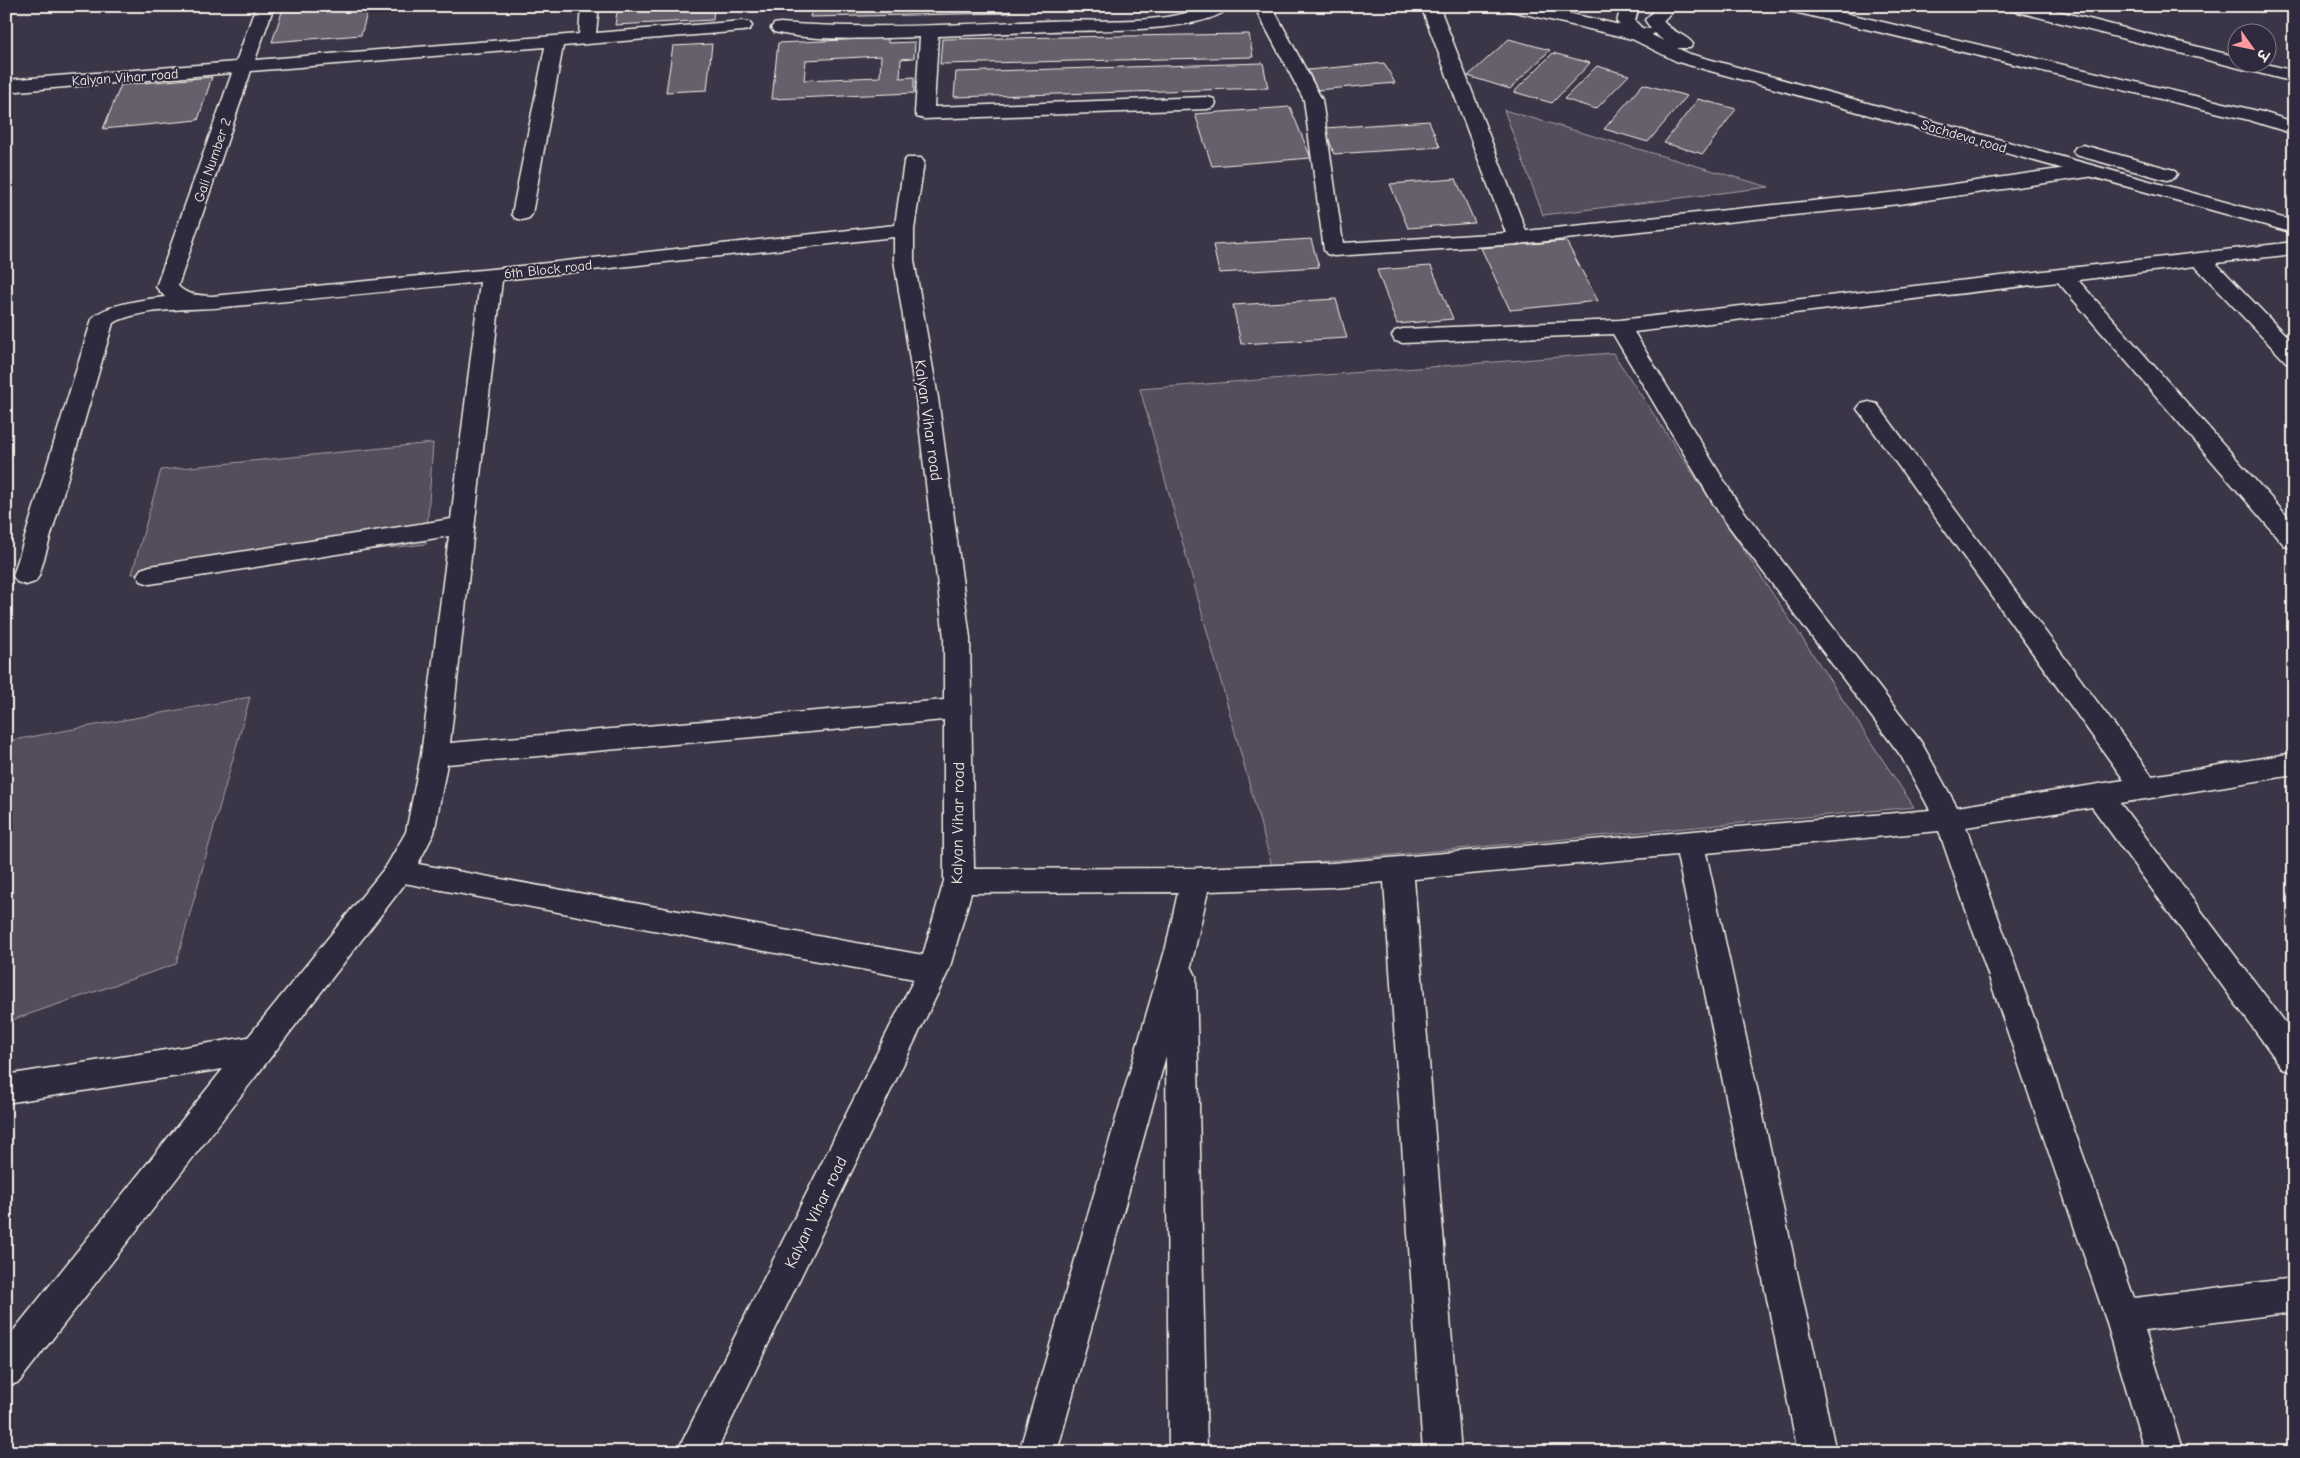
<svg xmlns="http://www.w3.org/2000/svg" width="2300" height="1458" viewBox="0 0 2300 1458" font-family="'Comic Neue','Playpen Sans Deva',sans-serif">
<style>
.green{fill:#534e5c;stroke:#a4a0a2}
.building{fill:#65616c;stroke:#f4f1e8;fill-rule:evenodd}
.lines{fill:none;stroke-linecap:round;stroke-linejoin:round}
.lane-casing{stroke:#f4f1e8;stroke-width:3}
.street-casing{stroke:#f4f1e8;stroke-width:3}
.secondary-casing{stroke:#f4f1e8;stroke-width:3}
.lane{fill:#2f2a3d;fill-rule:evenodd}
.street{fill:#2f2a3d;fill-rule:evenodd}
.secondary{fill:#2f2a3d;fill-rule:evenodd}
.labels{text-anchor:middle;stroke-width:4;stroke-linejoin:round;paint-order:stroke}
.far-street-label{font-size:14px;fill:#f4f1e8;stroke:#2f2a3d}
.street-label{font-size:16px;fill:#f4f1e8;stroke:#2f2a3d}
</style>
<rect width="100%" height="100%" fill="#3b3647"/>
<filter id="ink" filterUnits="userSpaceOnUse"><feTurbulence type="fractalNoise" baseFrequency=".02" numOctaves="2"/><feDisplacementMap in="SourceGraphic" scale="10" xChannelSelector="R" yChannelSelector="G"/><feConvolveMatrix kernelMatrix="1 2 1 2 8 2 1 2 1" color-interpolation-filters="sRGB"/></filter>
<g filter="url(#ink)">
<path class="green" d="M 1504,110 L 1769,187 L 1543,215 Z
M 1613,353 L 1914,807 L 1272,866 L 1140,389 Z
M 433,443 L 426,544 L 132,574 L 161,470 Z
M 250,697 L 176,964 L 6,1022 L 8,741 Z"/>
<path class="building" d="M 284,6 L 369,6 L 361,35 L 272,42 Z
M 618,6 L 714,6 L 713,20 L 615,25 Z
M 812,6 L 1010,6 L 1010,13 L 810,17 Z
M 1249,34 L 1253,57 L 940,64 L 942,39 Z
M 888,38 L 888,43 L 915,42 L 914,58 L 901,59 L 900,78 L 914,77 L 914,93 L 772,99 L 778,43 ZM 881,56 L 880,77 L 804,80 L 806,60 Z
M 1509,39 L 1550,50 L 1510,89 L 1468,76 Z
M 712,44 L 707,90 L 666,92 L 673,46 Z
M 1553,53 L 1590,63 L 1552,103 L 1514,92 Z
M 1263,63 L 1268,88 L 954,97 L 956,72 Z
M 1384,63 L 1395,83 L 1317,90 L 1308,70 Z
M 1597,66 L 1629,75 L 1596,109 L 1564,99 Z
M 212,77 L 198,120 L 103,129 L 121,85 Z
M 1643,84 L 1687,96 L 1648,142 L 1604,129 Z
M 1698,99 L 1736,109 L 1703,154 L 1664,143 Z
M 1290,107 L 1311,158 L 1212,166 L 1195,114 Z
M 1429,121 L 1440,147 L 1334,154 L 1325,128 Z
M 1456,179 L 1475,223 L 1408,228 L 1390,184 Z
M 1311,239 L 1319,267 L 1219,273 L 1213,245 Z
M 1566,241 L 1598,301 L 1510,310 L 1481,248 Z
M 1431,266 L 1453,319 L 1397,324 L 1377,270 Z
M 1336,299 L 1347,338 L 1241,344 L 1233,305 Z"/>
<g class="lines">
<defs>
<path id="lane" d="M 1206,6 L 1230,6 C 1211,34 1082,30 1048,31 C 1011,33 974,35 938,36 L 934,107 L 1207,97 L 1214,99 L 1216,103 L 1214,107 L 1207,109 L 924,119 L 917,117 L 915,113 L 920,37 C 878,38 813,42 774,32 L 771,28 L 774,24 L 780,23 C 870,30 959,24 1048,21 C 1097,19 1161,26 1206,6 Z
M 1254,6 L 1272,6 L 1322,100 L 1343,243 L 1506,233 L 1421,6 L 1439,6 L 1526,231 L 1899,192 L 2088,165 L 2095,167 L 2098,171 L 2095,175 L 2088,177 L 1899,204 L 1518,244 L 1334,256 L 1327,254 L 1324,250 L 1304,100 Z
M 1783,6 L 1815,6 L 2262,112 L 2294,122 L 2294,134 L 2249,120 L 1786,10 Z
M 2007,6 L 2038,6 L 2238,57 L 2238,62 L 2259,62 L 2294,71 L 2294,82 L 2010,10 Z
M 398,860 L 408,864 L 413,872 L 408,880 L 19,1382 L 6,1387 L 6,1340 L 223,1069 L 6,1103 L 6,1075 L 248,1037 L 388,864 Z"/>
<path id="street" d="M 256,6 L 274,6 L 255,60 L 579,34 L 581,6 L 599,6 L 596,33 L 743,21 L 749,22 L 752,26 L 749,30 L 743,31 L 563,46 L 532,214 L 529,218 L 522,220 L 515,218 L 512,214 L 545,47 L 251,71 L 178,286 C 188,296 199,295 212,296 L 492,269 L 895,225 L 904,162 L 907,158 L 921,158 L 924,162 L 914,230 L 914,260 L 938,398 L 970,638 L 974,869 L 1195,868 L 1332,863 L 1930,810 L 1901,756 L 1719,513 L 1613,334 L 1403,343 L 1395,341 L 1392,336 L 1395,331 L 1403,329 L 1620,320 L 2294,242 L 2294,254 L 2216,263 L 2294,344 L 2294,364 L 2286,362 L 2195,266 L 2078,280 L 2294,524 L 2294,548 L 2285,546 L 2058,282 L 1634,332 L 1737,502 L 1921,742 L 1957,807 L 2124,780 L 1861,414 L 1857,409 L 1861,404 L 1869,402 L 1877,404 L 2152,776 L 2294,753 L 2294,775 L 2120,803 L 2294,1034 L 2294,1073 L 2283,1069 L 2092,807 L 1966,827 L 2134,1298 L 2294,1278 L 2294,1312 L 2145,1331 L 2183,1452 L 2145,1452 L 2105,1317 L 1939,831 L 1706,853 L 1836,1452 L 1798,1452 L 1677,855 L 1414,879 L 1461,1452 L 1423,1452 L 1384,882 L 1332,887 L 1208,891 L 1191,966 L 1196,976 L 1207,1452 L 1169,1452 L 1166,1056 L 1057,1452 L 1019,1452 L 1166,947 L 1178,892 L 971,893 L 949,970 L 716,1452 L 677,1452 L 914,979 L 388,880 L 383,872 L 406,832 L 421,755 L 449,536 L 150,584 L 141,581 L 137,575 L 141,569 L 150,566 L 451,519 L 480,282 C 395,291 310,299 225,307 C 187,311 149,306 113,323 L 39,576 L 35,582 L 26,585 L 17,582 L 13,576 L 92,319 C 103,304 147,299 165,297 L 156,287 L 232,73 L 6,92 L 6,80 L 236,62 ZM 894,237 L 894,260 L 916,398 L 944,638 L 944,700 L 450,743 L 502,280 ZM 944,720 L 944,881 L 923,955 L 418,864 L 434,833 L 447,764 Z"/>
<path id="secondary" d="M 1504,6 L 1537,6 L 1620,25 L 1617,22 L 1621,6 L 1639,6 L 1635,21 L 1642,28 L 1651,29 L 1645,20 L 1658,6 L 1677,6 L 1663,21 C 1671,32 1686,34 1693,44 L 1690,48 L 1677,48 L 1690,54 L 2294,221 L 2294,233 L 1678,62 L 1632,39 L 1507,10 ZM 1654,33 L 1664,41 L 1652,35 Z
M 2083,145 L 2174,170 L 2177,174 L 2174,178 L 2167,180 L 2076,155 L 2073,151 L 2076,147 Z"/>
</defs>
<use href="#lane" class="lane-casing"/>
<use href="#street" class="street-casing"/>
<use href="#secondary" class="secondary-casing"/>
<use href="#lane" class="lane"/>
<use href="#street" class="street"/>
<use href="#secondary" class="secondary"/>
</g>
</g>
<g class="labels">
<g class="far-street-label">
<text transform="translate(125 77) rotate(-4)" y="5">Kalyan Vihar road</text>
<text transform="translate(1964 136) rotate(16)" y="5">Sachdeva road</text>
<text transform="translate(212 160) rotate(-71)" y="5">Gali Number 2</text>
<text transform="translate(548 269) rotate(-6)" y="5">6th Block road</text>
</g>
<g class="street-label">
<text transform="translate(929 420) rotate(82)" y="6">Kalyan Vihar road</text>
<text transform="translate(957 823) rotate(-89)" y="6">Kalyan Vihar road</text>
<text transform="translate(815 1212) rotate(-64)" y="6">Kalyan Vihar road</text>
</g>
</g>
<rect width="2300" height="1458" fill="none" stroke="#2f2a3d" stroke-width="25"/>
<rect x="12" y="12" width="2275" height="1433" fill="none" stroke="#f4f1e8" stroke-width="2" filter="url(#ink)"/>
<g transform="translate(2252 48) rotate(123)"><circle r="24" fill="#2f2a3d" stroke="#7e7a81"/>
<path d="M0-4L9 19L0 12L-9 19Z" fill="#ff9aa2"/>
<text y="-8" font-size="14" font-weight="bold" text-anchor="middle" fill="#f4f1e8">उ</text>
</g>
</svg>
